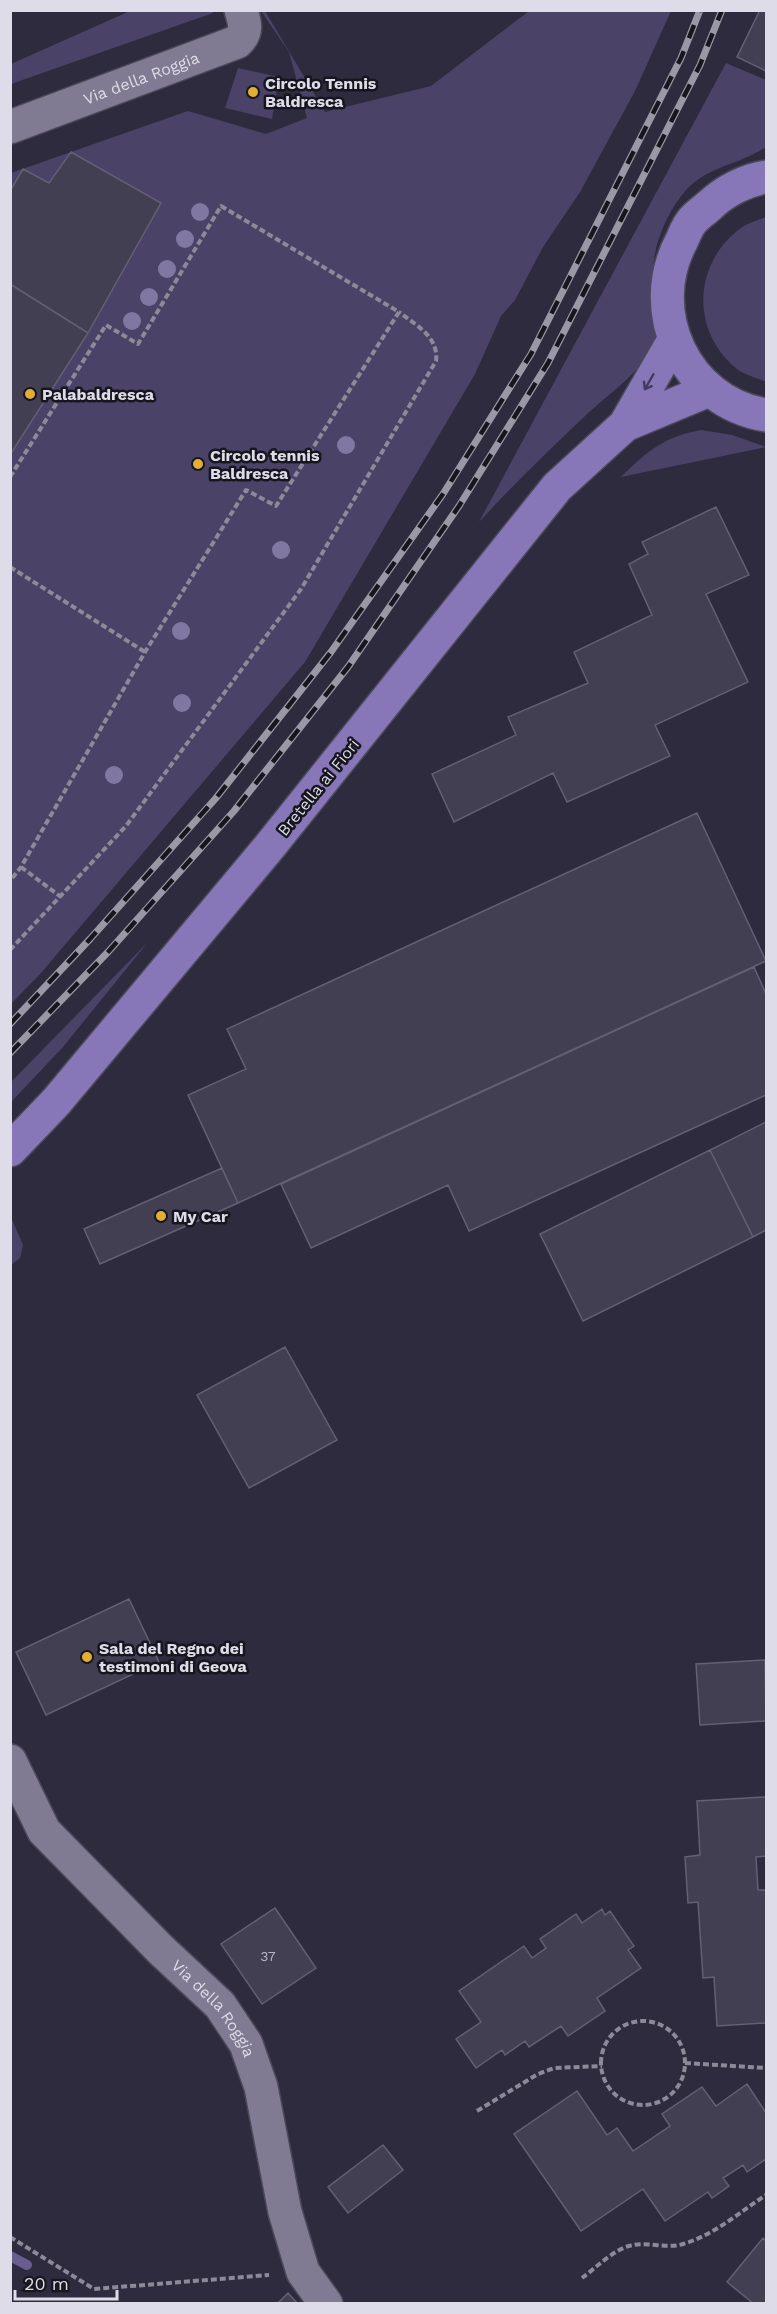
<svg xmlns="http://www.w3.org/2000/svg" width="777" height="2314" viewBox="0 0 777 2314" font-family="'Work Sans',sans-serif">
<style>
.green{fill:#4b4268}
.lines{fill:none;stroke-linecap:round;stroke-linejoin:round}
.stream{stroke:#6a5e91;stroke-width:10}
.building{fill:#433f53;stroke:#635f74;stroke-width:1.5}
.minor-casing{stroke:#4b4858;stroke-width:36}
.major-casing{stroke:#4b4858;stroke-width:36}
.path{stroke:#8c8998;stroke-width:4;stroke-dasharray:6 3;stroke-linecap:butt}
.minor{stroke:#807b92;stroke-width:33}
.major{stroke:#8777b9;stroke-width:33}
.rail-casing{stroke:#9a97a6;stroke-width:7}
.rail{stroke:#17151e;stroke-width:4.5;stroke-dasharray:14;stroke-linecap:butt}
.tree{fill:#8077a3}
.oneway{stroke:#443c5c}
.poi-dot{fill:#e3ae34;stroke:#17151e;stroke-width:2}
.labels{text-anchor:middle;stroke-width:5;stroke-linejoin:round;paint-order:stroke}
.number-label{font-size:14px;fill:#b7b5c3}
.street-label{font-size:16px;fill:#dedce8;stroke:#17151e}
.poi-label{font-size:16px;font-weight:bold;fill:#dedce8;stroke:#17151e;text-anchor:start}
</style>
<rect width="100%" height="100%" fill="#2f2b3e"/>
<path class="green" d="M 212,10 L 213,13 L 11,84 L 11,64 L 130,11 Z
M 261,11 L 265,11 L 325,112 L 431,86 L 529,11 L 671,11 L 635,91 L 580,192 L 543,247 L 515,300 L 501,316 L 475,374 L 305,662 L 41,973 L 11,1004 L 11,173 L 188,111 L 266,134 L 307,118 L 289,52 Z
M 726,63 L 766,80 L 766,147 C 741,164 709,166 687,189 C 668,210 653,244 653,272 C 654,302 666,328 647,356 C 631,380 606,396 585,416 C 549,450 513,485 479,522 Z
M 238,68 L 279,77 L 272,119 L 225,108 Z
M 766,217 L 766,382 C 757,378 745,375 737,369 C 690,331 693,263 741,228 C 748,223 758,220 766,217 Z
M 701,430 L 732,435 L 766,447 L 621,477 C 648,451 663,437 701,430 Z
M 148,942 L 63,1047 L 11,1102 L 11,1082 Z
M 11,1217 L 23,1245 L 20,1258 L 11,1265 Z"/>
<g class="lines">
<path class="stream" d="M 10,2256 L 27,2265"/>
</g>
<path class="building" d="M 760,10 L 766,10 L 766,71 L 737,57 Z
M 71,152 L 161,203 L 88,333 L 10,284 L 10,191 L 23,169 L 49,183 Z
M 10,284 L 88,333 L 10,455 Z
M 716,507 L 749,575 L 706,594 L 748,682 L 655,725 L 670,756 L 567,802 L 553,773 L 454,822 L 432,774 L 516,735 L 508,717 L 588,683 L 574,652 L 652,615 L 629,564 L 648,554 L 642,542 Z
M 697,813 L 766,961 L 238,1203 L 188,1095 L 246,1069 L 227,1029 Z
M 754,967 L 766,994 L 766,1095 L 469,1231 L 448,1185 L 311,1248 L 281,1184 Z
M 766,1122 L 766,1230 L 753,1237 L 710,1150 Z
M 710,1150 L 753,1237 L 583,1321 L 540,1234 Z
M 222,1168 L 238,1203 L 100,1264 L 84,1229 Z
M 285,1347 L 337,1440 L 249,1488 L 197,1395 Z
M 129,1599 L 159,1662 L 46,1715 L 16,1652 Z
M 765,1660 L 766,1721 L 700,1725 L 696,1664 Z
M 766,1797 L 766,1856 L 756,1857 L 758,1890 L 766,1890 L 766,2023 L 717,2026 L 714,1977 L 703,1978 L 698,1902 L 688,1903 L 685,1857 L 700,1855 L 697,1801 Z
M 275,1908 L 316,1968 L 262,2004 L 221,1944 Z
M 602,1909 L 605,1915 L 610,1911 L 634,1946 L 628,1950 L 641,1968 L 597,1998 L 605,2011 L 568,2036 L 561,2026 L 529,2047 L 525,2041 L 505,2055 L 502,2050 L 476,2068 L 456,2039 L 481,2022 L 459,1991 L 524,1946 L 532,1958 L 546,1948 L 540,1939 L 576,1914 L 582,1923 Z
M 747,2084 L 766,2113 L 766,2159 L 747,2172 L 743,2165 L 723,2178 L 729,2186 L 712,2198 L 708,2192 L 665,2221 L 643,2189 L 581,2231 L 514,2134 L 577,2091 L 607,2135 L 617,2128 L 633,2151 L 670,2126 L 662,2114 L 702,2087 L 716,2106 Z
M 383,2145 L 403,2170 L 348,2213 L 328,2187 Z
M 763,2238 L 766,2241 L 766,2304 L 754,2304 L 727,2282 Z
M 288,2293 L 298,2304 L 277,2304 Z"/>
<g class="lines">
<defs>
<g id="minor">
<path id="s1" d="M 10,127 L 237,42 C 248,32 245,23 241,10"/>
<path id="s2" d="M 10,1761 L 44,1831 L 161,1950 L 220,2005 L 246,2044 L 261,2087 L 285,2212 L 303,2272 L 326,2304"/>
</g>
<path id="major" d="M 766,177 C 746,180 725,191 710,205 C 705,210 698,214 693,220 C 688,225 685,233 682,240 C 643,311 685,402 766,415
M 625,425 L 709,390
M 10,1150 L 56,1102 L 270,846 L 557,487 L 625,425 L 674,340"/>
</defs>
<use href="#minor" class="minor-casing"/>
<use href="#major" class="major-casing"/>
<path class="path" d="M 10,477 L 106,325 L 138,344 L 221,206 L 399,312 L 276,506 L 246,490 L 145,652 L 21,867 L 10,881
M 10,567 L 145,652
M 21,867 L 61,897
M 10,950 L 126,826 L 301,589 L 436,361 C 439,337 416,325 399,312
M601 2063a42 42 0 1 1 84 0a42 42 0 1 1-84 0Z
M 685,2063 L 766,2068
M 477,2111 L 538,2074 L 554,2068 L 602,2066
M 10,2237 L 94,2289 L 269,2275
M 582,2278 C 597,2267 615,2248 633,2245 C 649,2242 667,2249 683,2244 C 714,2235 740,2212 766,2195"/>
<use href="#minor" class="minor"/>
<use href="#major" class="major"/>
<defs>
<path id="rail" d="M 10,1024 L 90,939 L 216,798 L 331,652 L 443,494 L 531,354 L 681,58 L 700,10
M 10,1053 L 108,952 L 234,811 L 348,667 L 459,506 L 548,363 L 700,65 L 722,10"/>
</defs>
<use href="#rail" class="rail-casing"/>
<use href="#rail" class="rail"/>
</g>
<g class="tree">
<circle cx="200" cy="212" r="9"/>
<circle cx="185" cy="239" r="9"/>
<circle cx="167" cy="269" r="9"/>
<circle cx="149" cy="297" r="9"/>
<circle cx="132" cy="321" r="9"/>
<circle cx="346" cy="445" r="9"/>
<circle cx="281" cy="550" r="9"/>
<circle cx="181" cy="631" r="9"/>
<circle cx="182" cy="703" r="9"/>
<circle cx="114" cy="775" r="9"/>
</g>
<defs><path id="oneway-shaft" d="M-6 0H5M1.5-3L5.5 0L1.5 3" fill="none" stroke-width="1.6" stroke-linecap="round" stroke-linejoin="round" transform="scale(1.5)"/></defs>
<use class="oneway" href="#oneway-shaft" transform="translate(649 382) rotate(120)"/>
<g class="poi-dot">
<circle cx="253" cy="92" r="6"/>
<circle cx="30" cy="394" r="6"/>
<circle cx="198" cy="464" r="6"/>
<circle cx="161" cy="1216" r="6"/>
<circle cx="87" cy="1657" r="6"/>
</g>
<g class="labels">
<g class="number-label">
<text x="268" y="1961">37</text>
</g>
<g class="street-label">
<text dy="6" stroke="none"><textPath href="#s1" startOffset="140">Via della Roggia</textPath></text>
<text transform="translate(318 787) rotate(-51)" y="6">Bretella ai Fiori</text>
<text dy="6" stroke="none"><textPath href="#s2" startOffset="324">Via della Roggia</textPath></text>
</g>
<g class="poi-label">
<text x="265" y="89">Circolo Tennis<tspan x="265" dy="18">Baldresca</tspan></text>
<text x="42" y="400">Palabaldresca</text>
<text x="210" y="461">Circolo tennis<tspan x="210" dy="18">Baldresca</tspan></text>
<text x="173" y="1222">My Car</text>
<text x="99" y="1654">Sala del Regno dei<tspan x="99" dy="18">testimoni di Geova</tspan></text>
</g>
</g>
<rect width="777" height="2314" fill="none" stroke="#dedce8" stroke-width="24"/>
<path d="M15 2290v9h102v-9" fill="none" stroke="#dedce8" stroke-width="3"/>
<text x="24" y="2290" font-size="18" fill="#dedce8" stroke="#17151e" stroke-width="4.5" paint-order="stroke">20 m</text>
</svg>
